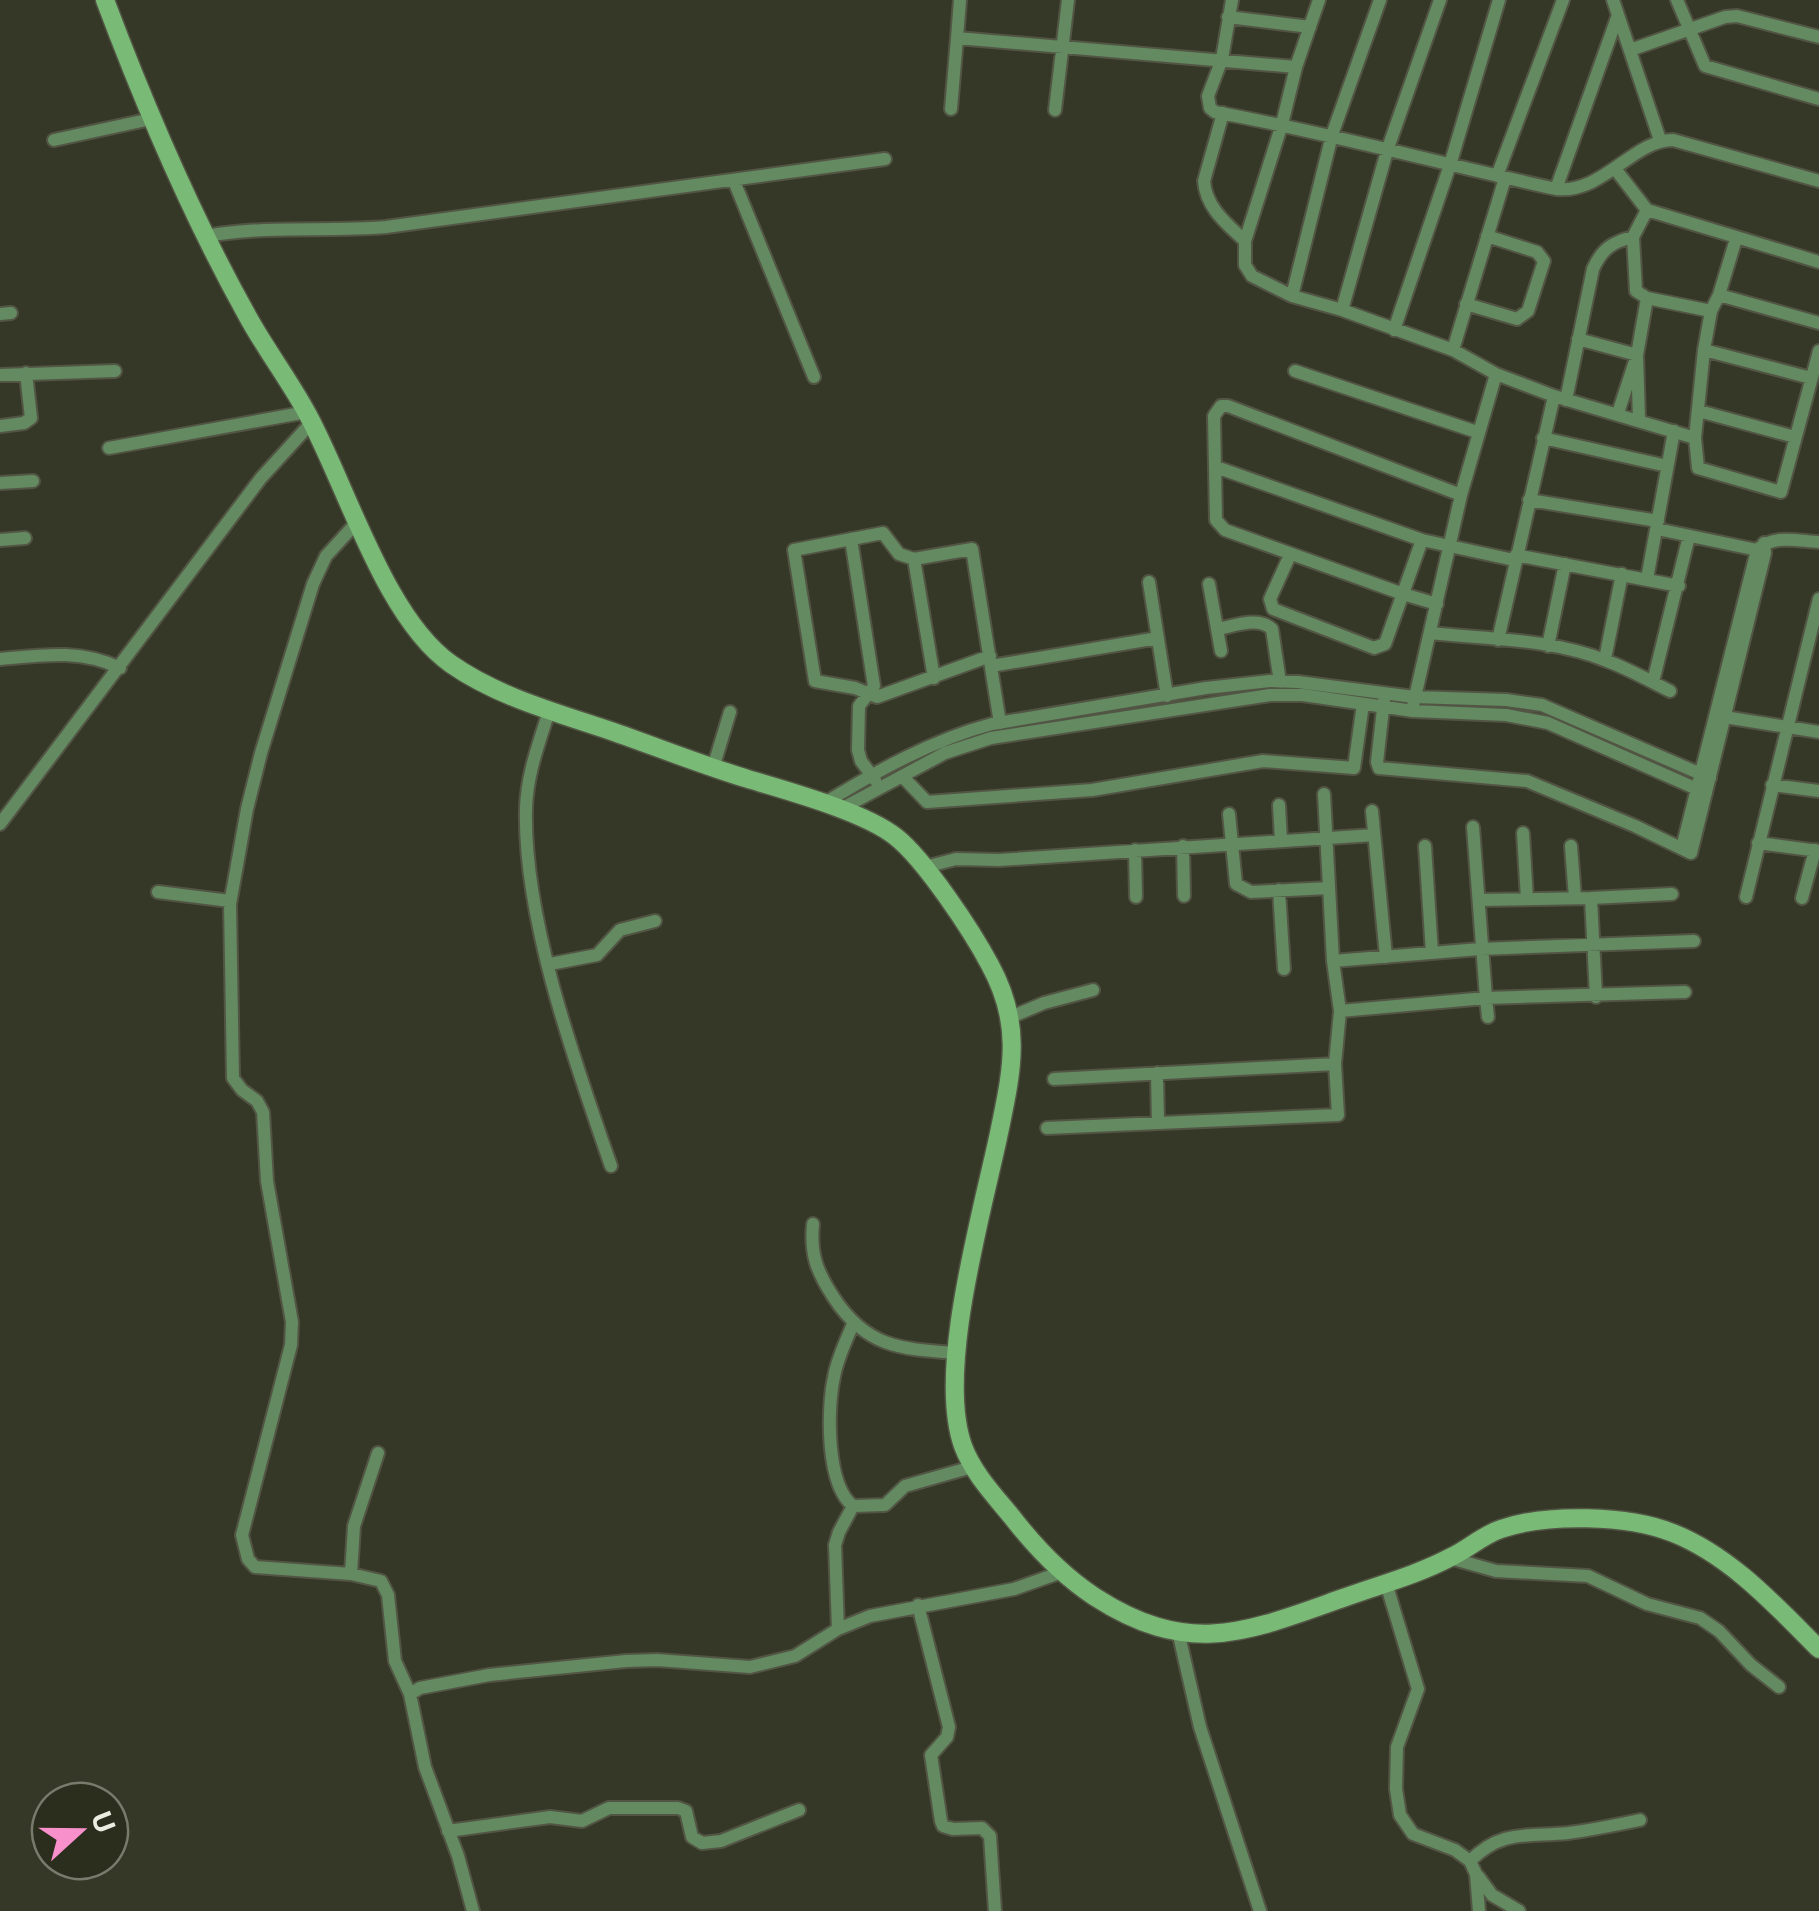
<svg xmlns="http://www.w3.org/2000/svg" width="1819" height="1911" viewBox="0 0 1819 1911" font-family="'Open Sans',sans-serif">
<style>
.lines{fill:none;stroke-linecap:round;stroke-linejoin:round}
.street-casing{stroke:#525544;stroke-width:16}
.secondary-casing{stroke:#525544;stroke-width:21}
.street{stroke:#638a60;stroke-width:12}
.secondary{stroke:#79ba76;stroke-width:18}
</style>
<rect width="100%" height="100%" fill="#353826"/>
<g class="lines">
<defs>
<path id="street" d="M 960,0 L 957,38 L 1296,67
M 1232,0 L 1222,59 L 1208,96 L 1210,108 L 1215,112 C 1329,133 1442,164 1556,189 C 1603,194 1633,140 1673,140 L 1819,181
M 1319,0 L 1296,67 L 1282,124 L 1245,241 L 1245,265 L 1252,276 L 1292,296 L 1342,310 L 1453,350 L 1496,374 L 1554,396 L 1695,438
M 1613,0 L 1660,140
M 1677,0 L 1705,66 L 1819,99
M 1228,17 L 1310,27
M 1630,50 L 1725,17 L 1737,16 L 1819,37
M 951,109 L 957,38
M 1055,110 L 1068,0
M 1223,113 L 1204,181 C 1206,208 1227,224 1245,241
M 54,140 L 151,119
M 1616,170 L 1647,210 L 1819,262
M 1497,176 L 1563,0
M 734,181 L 814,377
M 1556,189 L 1618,15
M 1647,210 L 1633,237 L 1636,291 L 1647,298 L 1711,311
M 206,236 C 267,225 325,232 386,227 L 885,159
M 1736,239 L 1719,295 L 1711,311 L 1704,350 L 1695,438 L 1698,468 L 1781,492 L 1819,351
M 1719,295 L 1819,323
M 1292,296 L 1332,135 L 1380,0
M 1466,304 L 1517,319 L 1528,311 L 1544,261 L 1537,252 L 1487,236
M 1342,310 L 1387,151 L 1440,0
M 0,314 L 11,313
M 1394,330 L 1450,165 L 1499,0
M 1578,339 L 1637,355 L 1639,419
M 1453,350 L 1505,178
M 1704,350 L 1811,378
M 1295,371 L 1477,432
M 0,375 L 115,371
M 1566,400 L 1593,269 C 1602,249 1612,242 1633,237
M 1699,411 L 1795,437
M 1618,413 L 1637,355 L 1647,298
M 0,426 L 24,423 L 31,418 L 26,373
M 1543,438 L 1667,466
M 109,448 L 307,412
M 1216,467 L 1422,540 L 1514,560
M 0,483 L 33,481
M 1529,500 L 1658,521
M 358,521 L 326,556 L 313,584 L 261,753 L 247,809 L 230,904 L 233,1078 L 242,1090 L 257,1101 L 263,1112 L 267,1181 L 292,1322 L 291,1345 L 242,1535 L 248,1559 L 255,1567 L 351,1574 L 381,1581 L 388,1595 L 395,1661 L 410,1694
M 1657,529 L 1762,551
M 851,539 L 874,686 L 859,706 L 858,750 L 861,761 L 875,780
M 0,540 L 25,538
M 1290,555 L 1270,599 L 1273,609 L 1374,648 L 1385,644 L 1422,540
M 1516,555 L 1679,586
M 914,559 L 934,678
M 1647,579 L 1674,431
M 1149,582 L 1167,696
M 1209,584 L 1221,651
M 1437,604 L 1403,594 L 1225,530 L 1216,520 L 1214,416 L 1221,406 L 1228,406 L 1461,495
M 1217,629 C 1235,626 1258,616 1272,629 L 1280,682
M 1430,633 C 1488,639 1553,639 1607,661 C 1629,669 1650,681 1670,691
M 1498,640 L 1554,396
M 1548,646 L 1565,564
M 990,656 L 877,697 L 855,688 L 815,681 L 794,550 L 883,533 L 899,554 L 914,559 L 972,549 L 1000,723
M 0,659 C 42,655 81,649 120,668
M 1605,659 L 1622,574
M 991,666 L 1158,638
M 1653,682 L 1689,536
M 1384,700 L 1377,762 L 1379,768 L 1527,781 L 1635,826 L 1691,853 L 1765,553 L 1764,543
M 1413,706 L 1461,495 L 1496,374
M 549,711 C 539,743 527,774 526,808 C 523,918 575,1062 611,1166
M 1718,716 L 1819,732
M 713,768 L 730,712
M 902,776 L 927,802 L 1092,790 L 1263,761 L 1354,768 L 1363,704
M 1772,785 L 1819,791
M 1324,794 L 1333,961 L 1340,1011 L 1486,998 L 1488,1017
M 823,804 C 877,771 932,740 992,724 L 1206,688 L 1270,681 L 1298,682 L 1414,697 L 1506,700 L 1542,705 L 1710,778
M 1279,805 L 1281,840
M 839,810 L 945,753 L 991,738 L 1270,695 L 1303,695 L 1413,711 L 1506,715 L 1548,723 L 1706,793
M 1372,811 L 1386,957
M 1229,814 L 1236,884 L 1251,892 L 1329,888
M 0,824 L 261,478 L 312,422
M 1473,827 L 1486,998 L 1685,992
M 1523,833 L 1527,899
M 1758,843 L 1819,851
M 1183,846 L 1184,896
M 1425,846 L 1432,953
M 1571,846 L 1575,898
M 1682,848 L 1757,550 C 1773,534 1798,541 1819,542
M 1135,850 L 1136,897
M 925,867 L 956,859 L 999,860 L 1374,835
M 1279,890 L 1284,969
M 158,892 L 230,901
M 1746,897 L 1819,599
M 1591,898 L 1672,894
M 1802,898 L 1815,850
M 1479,900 L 1591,898 L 1596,997
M 1333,961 L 1480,949 L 1694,941
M 550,964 L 597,955 L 620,930 L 655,921
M 1011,1017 L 1044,1003 L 1093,990
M 1157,1073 L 1158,1123
M 1054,1079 L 1335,1064
M 1047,1128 L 1338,1115 L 1335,1064 L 1340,1011
M 813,1224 C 810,1255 817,1272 834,1298 C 867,1348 901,1349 957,1353
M 853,1506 C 826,1485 827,1409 834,1377 C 837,1359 846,1341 853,1324
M 1450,1558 L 1496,1571 L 1588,1576 L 1647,1604 L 1700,1618 L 1719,1631 L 1751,1665 L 1779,1687
M 351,1574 L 354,1526 L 378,1453
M 1386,1583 L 1418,1689 L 1397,1747 L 1396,1789 L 1400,1815 L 1413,1834 L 1455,1850 L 1470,1861 L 1476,1874 L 1479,1911
M 918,1605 L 949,1727 L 947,1737 L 931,1755 L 941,1821 L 943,1826 L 953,1829 L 982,1828 L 990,1836 L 995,1911
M 838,1629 L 835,1545 L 839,1532 L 853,1506 L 885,1505 L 905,1486 L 972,1467
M 1178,1631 L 1200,1727 L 1260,1911
M 448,1831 L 550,1817 L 582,1821 L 609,1808 L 678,1808 L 686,1811 L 692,1837 L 702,1843 L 721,1841 L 799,1810
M 1470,1861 C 1502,1829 1527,1837 1568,1833 C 1592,1830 1616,1825 1640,1820
M 1478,1876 L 1492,1895 L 1519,1911
M 473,1911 L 458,1856 L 425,1767 L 410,1694 L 420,1688 L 489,1675 L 626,1661 L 657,1660 L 750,1667 L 795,1656 L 838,1629 L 870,1616 L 1014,1589 L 1062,1572"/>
<path id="secondary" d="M 105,0 C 146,109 191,215 248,317 C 266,350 290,381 308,415 C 347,487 385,618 451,664 C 498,697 558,713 611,731 C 657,747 702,765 748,779 C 788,791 865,812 896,837 C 925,860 972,931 990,965 C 1023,1025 1012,1070 999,1133 C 982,1214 936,1371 963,1446 C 973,1473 994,1495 1012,1517 C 1036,1548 1063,1576 1095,1597 C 1190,1658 1247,1632 1343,1598 C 1379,1585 1417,1575 1451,1557 C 1468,1549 1483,1535 1501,1529 C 1547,1513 1628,1515 1673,1533 C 1731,1556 1776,1606 1819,1649"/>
</defs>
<use href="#street" class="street-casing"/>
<use href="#secondary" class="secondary-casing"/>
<use href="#street" class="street"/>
<use href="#secondary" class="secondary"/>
</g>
<g transform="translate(80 1831) rotate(69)"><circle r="48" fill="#2b2e1d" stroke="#787a6c" stroke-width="2.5"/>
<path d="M0-8L18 38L0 25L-18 38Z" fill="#f890cc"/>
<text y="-15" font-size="28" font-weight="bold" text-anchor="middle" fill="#ebede2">U</text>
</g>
</svg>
